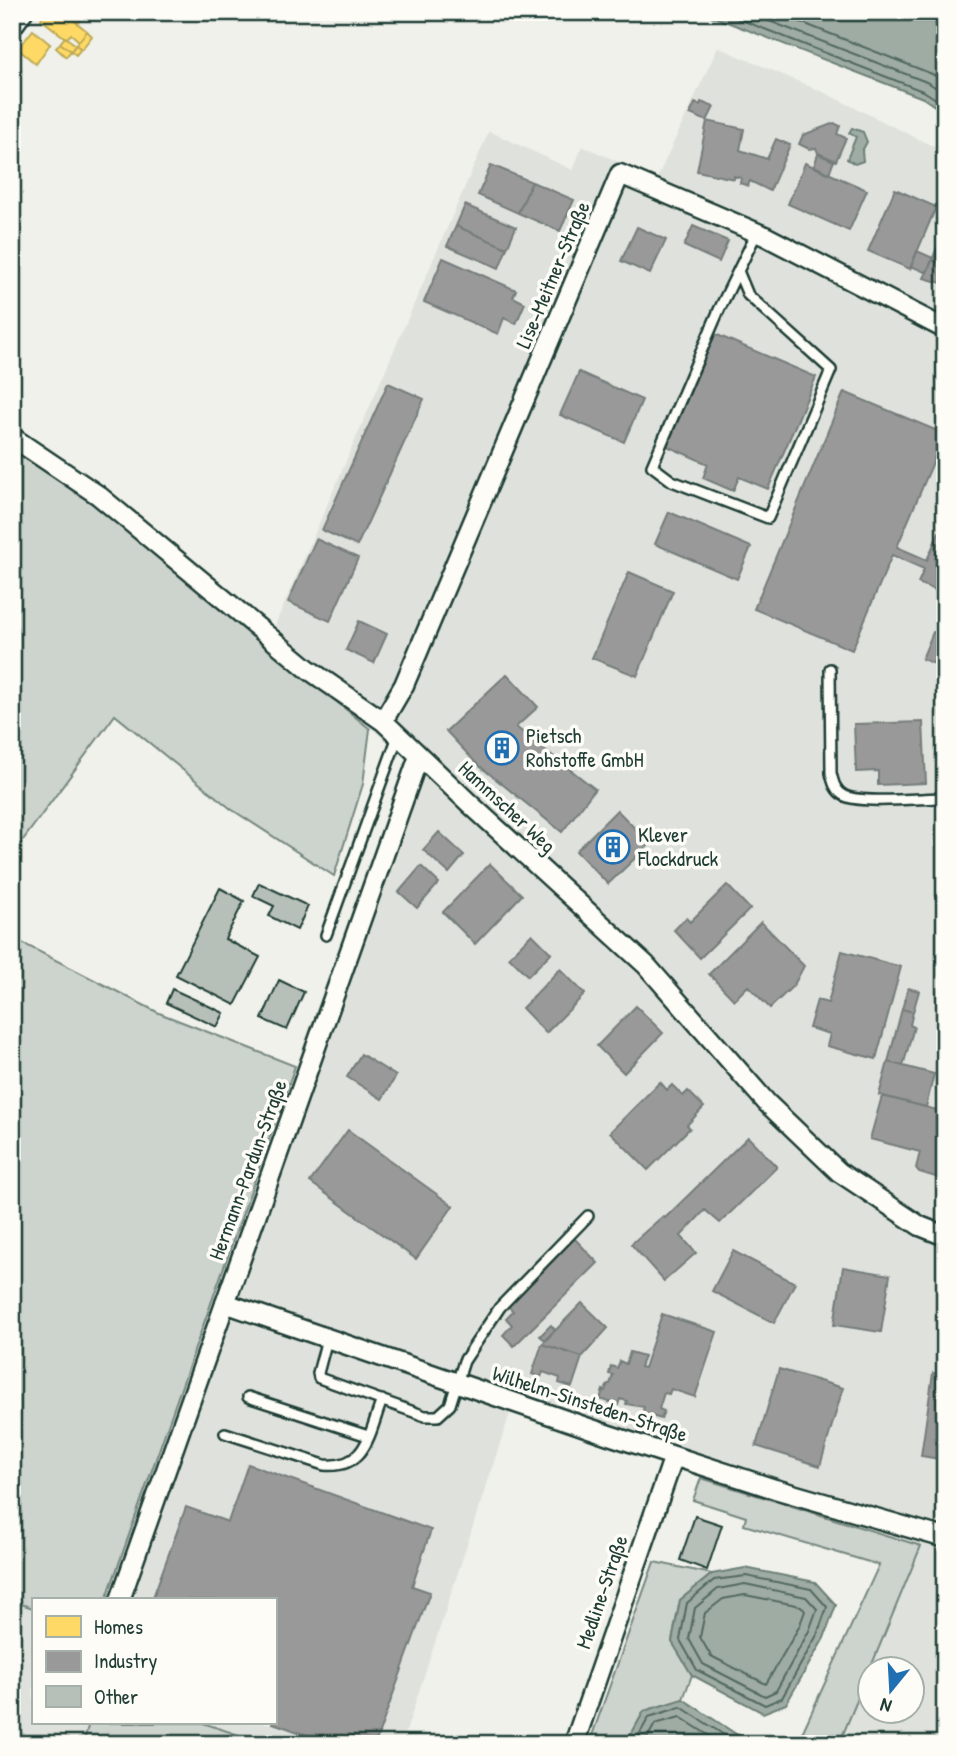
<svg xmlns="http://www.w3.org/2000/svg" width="957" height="1756" viewBox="0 0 957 1756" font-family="'Patrick Hand',sans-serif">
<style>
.built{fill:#dfe2dc}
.green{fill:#cdd3cd;stroke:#768880;stroke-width:2}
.water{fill:#9faca4;stroke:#6c8077;stroke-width:2}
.homes{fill:#ffd966;stroke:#bcaa57;stroke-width:2}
.industry{fill:#999;stroke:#747d7b;stroke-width:2}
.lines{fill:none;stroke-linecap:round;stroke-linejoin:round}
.shore{stroke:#526961;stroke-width:2}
.building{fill:#b6bfb8;stroke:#1f3d34;stroke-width:2}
.service-casing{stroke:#1f3d34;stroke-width:14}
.minor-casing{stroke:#1f3d34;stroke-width:23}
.service{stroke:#fdfcf7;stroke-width:9}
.minor{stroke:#fdfcf7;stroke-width:18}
.labels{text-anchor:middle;stroke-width:7;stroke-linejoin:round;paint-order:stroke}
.street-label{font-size:21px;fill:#1f3d34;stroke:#fdfcf7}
.poi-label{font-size:21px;fill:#1f3d34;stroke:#fdfcf7;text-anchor:start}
</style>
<rect width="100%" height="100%" fill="#f0f1eb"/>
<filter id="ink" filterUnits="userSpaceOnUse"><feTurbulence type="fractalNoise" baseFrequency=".0143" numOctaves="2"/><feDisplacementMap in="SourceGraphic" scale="14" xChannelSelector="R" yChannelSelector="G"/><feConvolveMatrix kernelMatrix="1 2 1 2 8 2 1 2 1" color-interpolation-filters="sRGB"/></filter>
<g filter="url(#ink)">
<path class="built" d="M 718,47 L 823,92 L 945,152 L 945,1744 L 839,1744 L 869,1671 L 870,1710 L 912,1710 L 912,1668 L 870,1668 L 921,1546 L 714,1482 L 511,1410 L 402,1744 L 266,1744 L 203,1723 L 275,1723 L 275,1600 L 106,1600 L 406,757 L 357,717 L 275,625 L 489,131 L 573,170 L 582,146 L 657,178 Z
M 12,1601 L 33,1608 L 33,1723 L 89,1723 L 82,1744 L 12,1744 Z"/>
<path class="green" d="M 12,443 L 61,476 L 370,729 L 363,784 L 334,876 L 231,809 L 115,715 L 12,855 Z
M 12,936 L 24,944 L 159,1013 L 295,1066 L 106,1600 L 33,1600 L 33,1608 L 12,1601 Z
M 701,1478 L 921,1546 L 839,1744 L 797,1744 L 879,1565 L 744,1525 L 746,1517 L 693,1500 Z
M 654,1562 L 712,1574 L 680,1600 L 672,1641 L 692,1675 L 683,1699 L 644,1711 L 626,1744 L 589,1744 Z
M 89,1723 L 203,1723 L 266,1744 L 83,1744 Z"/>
<path class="water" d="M 701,12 L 945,12 L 945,113 L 923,98 Z
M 852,128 L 863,132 L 867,142 L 862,151 L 863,161 L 855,164 L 847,159 L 856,137 L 849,133 Z
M 745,1568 L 815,1582 L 836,1605 L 824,1638 L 786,1704 L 763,1713 L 692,1675 L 672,1642 L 680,1600 L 712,1574 Z
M 683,1699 L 751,1744 L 626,1744 L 644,1711 Z"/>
<path class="homes" d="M 46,12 L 63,12 L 87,31 L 79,41 L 71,34 L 67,38 L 64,37 L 41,19 Z
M 76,12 L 84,16 L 78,23 L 72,18 Z
M 33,30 L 51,45 L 50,44 L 36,64 L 18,49 Z
M 87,31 L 92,36 L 82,49 L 76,45 Z
M 65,37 L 76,45 L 71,51 L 60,43 Z
M 60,43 L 71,51 L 66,57 L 56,48 Z
M 76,45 L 81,49 L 76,55 L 71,51 Z
M 12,62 L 21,69 L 14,77 L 17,79 L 12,86 Z
M 12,95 L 19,101 L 12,110 Z"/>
<path class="industry" d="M 701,102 L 714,107 L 707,121 L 690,114 L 695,103 L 700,105 Z
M 707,121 L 744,129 L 740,150 L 767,159 L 776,139 L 790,145 L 770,191 L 750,181 L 748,186 L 740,183 L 741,178 L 734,176 L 734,179 L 697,171 Z
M 834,123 L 840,126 L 837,134 L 846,138 L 836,161 L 818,153 L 816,148 L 809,149 L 799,144 L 803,135 Z
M 818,154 L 834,161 L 829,173 L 814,166 Z
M 805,163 L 867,190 L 849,231 L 788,204 Z
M 491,165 L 532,182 L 518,213 L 478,195 Z
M 532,182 L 574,200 L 560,231 L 518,213 Z
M 895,189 L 936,207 L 910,269 L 868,251 Z
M 465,205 L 516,227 L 507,248 L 456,226 Z
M 456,226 L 507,248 L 499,268 L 447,246 Z
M 693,226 L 728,241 L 719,262 L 684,246 Z
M 637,227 L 666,240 L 650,274 L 621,261 Z
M 937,248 L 945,252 L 944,265 L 932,260 Z
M 917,251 L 933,258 L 927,273 L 911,266 Z
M 443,258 L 516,290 L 513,297 L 525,303 L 516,324 L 504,318 L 498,334 L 424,302 Z
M 932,260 L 945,265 L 945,284 L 924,278 Z
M 715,334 L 816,377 L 768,489 L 739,477 L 733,491 L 703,478 L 708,464 L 667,446 Z
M 579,372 L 642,400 L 624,442 L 560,415 Z
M 388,383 L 424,399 L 357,546 L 322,530 Z
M 844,392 L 945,434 L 897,547 L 927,560 L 939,532 L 945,535 L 945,594 L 918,583 L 924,569 L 892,555 L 852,650 L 754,609 Z
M 669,512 L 751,547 L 737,579 L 655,544 Z
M 316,539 L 358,558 L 330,621 L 288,602 Z
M 629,572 L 673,591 L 637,676 L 592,658 Z
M 359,621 L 387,634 L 374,663 L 346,650 Z
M 933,632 L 945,637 L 945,668 L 922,659 Z
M 507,674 L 538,707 L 516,727 L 595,789 L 562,832 L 477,764 L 446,731 Z
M 923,722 L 926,783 L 878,785 L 878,771 L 856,772 L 854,724 Z
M 617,810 L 650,844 L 608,884 L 576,851 Z
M 439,832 L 464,855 L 449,873 L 423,850 Z
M 490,864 L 522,895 L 475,944 L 443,912 Z
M 421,866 L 439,883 L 417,908 L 399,892 Z
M 727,885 L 750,909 L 700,958 L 674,930 L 686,918 L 690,922 Z
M 761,922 L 804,966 L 794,985 L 770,1008 L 748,986 L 734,1000 L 709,974 Z
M 532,934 L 551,953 L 528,976 L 509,957 Z
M 842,951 L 901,967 L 876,1059 L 827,1046 L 830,1034 L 809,1028 L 817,1000 L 828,1003 Z
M 560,969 L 585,994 L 546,1033 L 522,1008 Z
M 908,988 L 919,991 L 913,1012 L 902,1009 Z
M 636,1006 L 663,1033 L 624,1073 L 597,1046 Z
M 902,1009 L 913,1012 L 910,1025 L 914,1027 L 903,1066 L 888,1062 Z
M 361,1054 L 396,1076 L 382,1099 L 347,1077 Z
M 888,1062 L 934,1074 L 926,1107 L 879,1095 Z
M 660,1082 L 667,1090 L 672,1085 L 683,1096 L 688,1091 L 704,1107 L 687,1125 L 690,1128 L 648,1170 L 610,1132 Z
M 882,1096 L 945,1112 L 945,1180 L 919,1172 L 916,1168 L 920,1152 L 870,1139 Z
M 348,1130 L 453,1206 L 416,1259 L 310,1182 Z
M 748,1137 L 777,1167 L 720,1223 L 705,1210 L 681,1236 L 696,1253 L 664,1281 L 631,1244 L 663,1216 L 665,1218 Z
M 574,1238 L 598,1263 L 514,1346 L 503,1335 L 512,1325 L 506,1318 L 513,1311 L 507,1305 Z
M 733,1251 L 795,1283 L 774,1323 L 712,1291 Z
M 843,1267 L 890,1275 L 881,1332 L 834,1325 Z
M 582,1303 L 608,1328 L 582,1357 L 542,1344 Z
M 662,1314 L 717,1332 L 695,1397 L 671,1389 L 669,1394 L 664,1393 L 659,1409 L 664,1411 L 661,1419 L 642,1413 L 644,1407 L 626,1404 L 627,1401 L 620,1399 L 618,1405 L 600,1399 L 603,1390 L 605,1391 L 608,1384 L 610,1384 L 613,1375 L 609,1374 L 611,1366 L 617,1368 L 620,1361 L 626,1364 L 630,1352 L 644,1356 L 640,1367 L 644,1368 Z
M 551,1325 L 555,1330 L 545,1340 L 540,1336 Z
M 542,1344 L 582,1357 L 572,1387 L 559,1383 L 560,1378 L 543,1372 L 541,1377 L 532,1374 Z
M 779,1369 L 843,1388 L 820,1466 L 756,1446 Z
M 933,1373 L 945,1375 L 945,1460 L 921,1456 Z
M 248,1464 L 431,1530 L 412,1586 L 430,1592 L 375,1744 L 332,1744 L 273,1723 L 275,1600 L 152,1600 L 186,1507 L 228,1522 Z"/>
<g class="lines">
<path class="shore" d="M 721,12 L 925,92 L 945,105
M 746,12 L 929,83 L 945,94
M 775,12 L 932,74 L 945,81
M 746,1576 L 811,1589 L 827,1607 L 817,1635 L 782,1698 L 765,1705 L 697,1670 L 680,1640 L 687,1603 L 714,1580 Z
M 745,1584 L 806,1597 L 817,1609 L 809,1631 L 776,1691 L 765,1696 L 703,1664 L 689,1639 L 695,1608 L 718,1589 Z
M 745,1595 L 801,1606 L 805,1611 L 799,1627 L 766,1684 L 711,1656 L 700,1637 L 705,1613 L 723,1599 Z
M 634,1744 L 649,1717 L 681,1707 L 738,1744
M 644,1744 L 655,1724 L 680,1717 L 722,1744"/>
</g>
<path class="building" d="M 259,883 L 308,906 L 297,930 L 269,916 L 274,906 L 253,896 Z
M 220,888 L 244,901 L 225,939 L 260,957 L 235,1005 L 176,975 Z
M 279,980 L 304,992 L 287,1030 L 262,1019 Z
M 172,989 L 224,1013 L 217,1027 L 166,1003 Z
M 695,1516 L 722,1525 L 707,1570 L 680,1560 Z"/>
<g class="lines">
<defs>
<path id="service" d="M 738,271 L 748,295 L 831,370 L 768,518 L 672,481 L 652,466 L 719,310 L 757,232
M 830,669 L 831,773 C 833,782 835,791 845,796 C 863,804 922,798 945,798
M 326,935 L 398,736
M 327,1339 L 318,1373 L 319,1378 L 425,1416 L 438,1416 L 450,1405 L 464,1361 L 500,1307 L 588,1216
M 248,1397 L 368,1436
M 225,1433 L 324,1465 C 367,1469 369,1433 382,1400"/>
<path id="minor" d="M 12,27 L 23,12
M 12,437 L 98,495 L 308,669 L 383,721 L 470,804 L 646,965 L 767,1103 L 839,1172 L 920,1226 L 945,1236
M 383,721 L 404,685 L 620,174 L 765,236 L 945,329
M 225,1303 L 609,1435 L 775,1489 L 945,1538
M 120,1600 L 419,756
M 574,1744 L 674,1456"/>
</defs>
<use href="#service" class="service-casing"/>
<use href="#minor" class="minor-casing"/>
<use href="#service" class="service"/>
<use href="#minor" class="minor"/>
</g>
</g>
<defs>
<symbol id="building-ring" viewBox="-11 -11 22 22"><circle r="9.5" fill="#fdfcf7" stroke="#1f6fb2" stroke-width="1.5"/><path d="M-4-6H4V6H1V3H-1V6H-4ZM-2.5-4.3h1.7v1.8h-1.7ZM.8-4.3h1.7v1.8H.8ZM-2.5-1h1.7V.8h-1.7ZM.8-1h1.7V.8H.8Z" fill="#1f6fb2"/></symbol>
</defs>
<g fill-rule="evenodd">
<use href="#building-ring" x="483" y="729" width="38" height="38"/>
<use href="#building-ring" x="594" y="828" width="38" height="38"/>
</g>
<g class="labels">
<g class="street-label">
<text transform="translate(553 275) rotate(-67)" y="7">Lise-Meitner-Straße</text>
<text transform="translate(507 807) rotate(43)" y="7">Hammscher Weg</text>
<text transform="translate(248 1170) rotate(-70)" y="7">Hermann-Pardun-Straße</text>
<text transform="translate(590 1404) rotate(18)" y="7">Wilhelm-Sinsteden-Straße</text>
<text transform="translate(602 1592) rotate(-71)" y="7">Medline-Straße</text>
</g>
<g class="poi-label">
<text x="526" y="743">Pietsch<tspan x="526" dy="24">Rohstoffe GmbH</tspan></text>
<text x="638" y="842">Klever<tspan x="638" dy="24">Flockdruck</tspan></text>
</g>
</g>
<rect width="957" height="1756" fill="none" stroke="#fdfcf7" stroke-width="42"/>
<rect x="21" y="21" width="915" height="1714" fill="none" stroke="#1f3d34" stroke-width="2.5" filter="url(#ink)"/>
<rect x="32" y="1598" width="245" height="126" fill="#fdfcf7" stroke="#a4b0a9" stroke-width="2"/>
<rect x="46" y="1616" width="35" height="21" fill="#ffd966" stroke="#a4b0a9" stroke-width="2"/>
<text x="94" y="1634" font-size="21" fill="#1f3d34">Homes</text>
<rect x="46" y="1651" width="35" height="21" fill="#999999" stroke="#a4b0a9" stroke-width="2"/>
<text x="94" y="1668" font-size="21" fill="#1f3d34">Industry</text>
<rect x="46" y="1686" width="35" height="21" fill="#b6bfb8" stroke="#a4b0a9" stroke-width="2"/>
<text x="94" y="1704" font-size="21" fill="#1f3d34">Other</text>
<g transform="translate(891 1690) rotate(198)"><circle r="33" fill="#fdfcf7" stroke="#a4b0a9" stroke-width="2"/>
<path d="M0-5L12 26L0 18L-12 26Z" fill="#1f6fb2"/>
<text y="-10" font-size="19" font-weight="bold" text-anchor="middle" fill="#1f3d34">N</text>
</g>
</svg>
